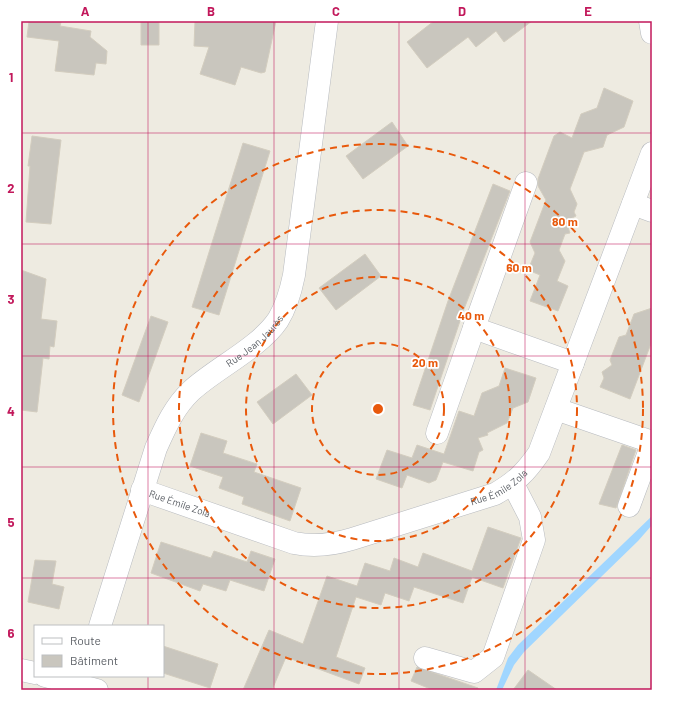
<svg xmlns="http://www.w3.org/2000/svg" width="673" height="711" viewBox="0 0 673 711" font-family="Barlow,sans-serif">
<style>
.water{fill:#a0d6ff}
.building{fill:#c9c6be;stroke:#d3cdbf}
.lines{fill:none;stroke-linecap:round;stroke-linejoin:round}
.minor-casing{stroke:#b7babf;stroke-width:23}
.minor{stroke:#fff;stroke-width:22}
.grid{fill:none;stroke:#c2185b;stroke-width:1;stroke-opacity:0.55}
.ring{fill:none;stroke:#e8590c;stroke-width:2;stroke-dasharray:7 5}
.labels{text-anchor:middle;stroke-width:3.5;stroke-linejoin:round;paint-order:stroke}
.street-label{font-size:10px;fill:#5a5e64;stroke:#fff}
.centre{fill:#e8590c;stroke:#fff;stroke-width:2}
.ring-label{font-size:12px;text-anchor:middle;font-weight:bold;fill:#e8590c;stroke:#fff;stroke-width:3.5;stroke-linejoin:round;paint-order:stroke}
.neatline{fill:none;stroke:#c2185b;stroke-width:1.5}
.grid-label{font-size:13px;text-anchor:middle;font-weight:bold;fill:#c2185b}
</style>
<rect width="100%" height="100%" fill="#eeebe1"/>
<path class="water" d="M 652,516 L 652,525 L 638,541 L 524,652 L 514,665 L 502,690 L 496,690 L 508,658 L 518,645 Z"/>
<path class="building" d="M 29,21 L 61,22 L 60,26 L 91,31 L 90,37 L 107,51 L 106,64 L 96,63 L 94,75 L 55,71 L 59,41 L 27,37 Z
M 141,21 L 159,21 L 159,45 L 141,45 Z
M 195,21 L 276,21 L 265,72 L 261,73 L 241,67 L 235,85 L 200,74 L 209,47 L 194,46 Z
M 434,21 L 532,21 L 504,42 L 496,31 L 476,47 L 468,37 L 427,68 L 407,42 Z
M 604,88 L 633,101 L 624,127 L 607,135 L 603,147 L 584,152 L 570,189 L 577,204 L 574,212 L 576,216 L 566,221 L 570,233 L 565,234 L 559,250 L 565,261 L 557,281 L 568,286 L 558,311 L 530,301 L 540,275 L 528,270 L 535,253 L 530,242 L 546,200 L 538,186 L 538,179 L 554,136 L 560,132 L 572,138 L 581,114 L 597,108 Z
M 392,122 L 408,146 L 363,179 L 346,156 Z
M 32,136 L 61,140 L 51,224 L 26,222 L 30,166 L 28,166 Z
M 243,143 L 270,151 L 219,315 L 192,307 Z
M 493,184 L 510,191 L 464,309 L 430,410 L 413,405 L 448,301 Z
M 365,254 L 381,276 L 336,310 L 319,288 Z
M 21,270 L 46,279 L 41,319 L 57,321 L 54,347 L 50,346 L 49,359 L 43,358 L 37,412 L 21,410 Z
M 652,308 L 652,341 L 630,399 L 600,387 L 604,378 L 602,372 L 612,365 L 610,360 L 619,337 L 626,335 L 634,314 Z
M 151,316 L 168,322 L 139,402 L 122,395 Z
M 505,368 L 536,378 L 528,402 L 513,408 L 507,423 L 487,433 L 488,435 L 478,438 L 483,450 L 479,452 L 473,471 L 443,462 L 436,480 L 429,483 L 407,475 L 402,488 L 376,479 L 387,450 L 412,458 L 417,445 L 444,454 L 459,411 L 474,416 L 482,393 L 499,386 Z
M 296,374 L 312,395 L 273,424 L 257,402 Z
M 201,433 L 227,441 L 223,453 L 257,464 L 254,472 L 301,488 L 290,521 L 242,504 L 244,497 L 219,488 L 223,477 L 190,466 Z
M 622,445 L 636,450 L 616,508 L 599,504 Z
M 488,527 L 521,538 L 503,588 L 472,577 L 463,603 L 414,587 L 409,601 L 385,593 L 381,605 L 356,597 L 336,657 L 365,668 L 359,684 L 286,657 L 272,690 L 243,690 L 269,630 L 303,644 L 327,576 L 357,586 L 365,563 L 390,571 L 394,558 L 418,567 L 423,553 L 472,571 Z
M 161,542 L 211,558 L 214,551 L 247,562 L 251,551 L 275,559 L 264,591 L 230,580 L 226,591 L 203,584 L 200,591 L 151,573 Z
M 35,560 L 56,561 L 52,584 L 64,587 L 59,609 L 28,602 Z
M 163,646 L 218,664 L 210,688 L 163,673 Z
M 417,667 L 478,688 L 478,690 L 433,690 L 411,681 Z
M 528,670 L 557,690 L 513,690 Z"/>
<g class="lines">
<defs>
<g id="minor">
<path d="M 650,21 L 652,33"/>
<path d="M 526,183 L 474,328 L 573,363"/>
<path d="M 633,204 L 652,211"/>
<path d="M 556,409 L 652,442"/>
<path d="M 437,433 L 474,328"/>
<path id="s1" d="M 142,490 L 294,543 C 314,547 332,545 352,539 L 495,494 C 516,482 526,472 539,453 L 652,153"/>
<path d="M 629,506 L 652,444"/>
<path id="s2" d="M 100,626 L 156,448 C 165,428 174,407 191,391 C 216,368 259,348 278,320 C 286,307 291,290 294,275 L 327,21"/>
<path d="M 425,658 L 474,672 L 493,657 L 534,540 L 530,517 L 513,484"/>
<path d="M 21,670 L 35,673"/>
<path d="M 45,676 L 97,690"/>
</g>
</defs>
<use href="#minor" class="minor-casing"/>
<use href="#minor" class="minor"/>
</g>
<path class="grid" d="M 148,21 L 148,626M 274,21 L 274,690M 399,21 L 399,690M 525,21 L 525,690M 21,133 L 652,133M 21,244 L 652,244M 21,356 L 652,356M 21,467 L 652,467M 21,578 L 652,578M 148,676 L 148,690"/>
<g class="ring">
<circle cx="378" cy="409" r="66"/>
<circle cx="378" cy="409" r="132"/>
<circle cx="378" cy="409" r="199"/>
<circle cx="378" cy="409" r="265"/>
</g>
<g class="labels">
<g class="street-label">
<text dy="4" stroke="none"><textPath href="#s2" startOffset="335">Rue Jean Jaurès</textPath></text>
<text dy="4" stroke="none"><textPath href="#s1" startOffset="376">Rue Émile Zola</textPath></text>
<text dy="4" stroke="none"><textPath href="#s1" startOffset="40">Rue Émile Zola</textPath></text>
</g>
</g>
<circle cx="378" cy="409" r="6" class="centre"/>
<g class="ring-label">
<text x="565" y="226">80 m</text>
<text x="519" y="272">60 m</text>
<text x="471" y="320">40 m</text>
<text x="425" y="367">20 m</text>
</g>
<rect width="673" height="711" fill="none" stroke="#ffffff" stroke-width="44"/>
<rect x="34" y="625" width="130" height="52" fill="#ffffff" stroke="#bdbfc1"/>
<rect x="42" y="638" width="20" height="6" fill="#ffffff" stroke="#bdbfc1"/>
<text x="70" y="645" font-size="12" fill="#5a5e64">Route</text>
<rect x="42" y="655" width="20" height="12" fill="#c9c6be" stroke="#bdbfc1"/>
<text x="70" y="665" font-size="12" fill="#5a5e64">Bâtiment</text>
<rect x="22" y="22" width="629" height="667" class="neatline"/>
<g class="grid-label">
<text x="85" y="16">A</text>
<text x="211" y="16">B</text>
<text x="336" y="16">C</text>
<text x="462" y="16">D</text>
<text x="588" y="16">E</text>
<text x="11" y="82">1</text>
<text x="11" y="193">2</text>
<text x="11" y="304">3</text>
<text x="11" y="416">4</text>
<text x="11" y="527">5</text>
<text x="11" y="638">6</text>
</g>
</svg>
